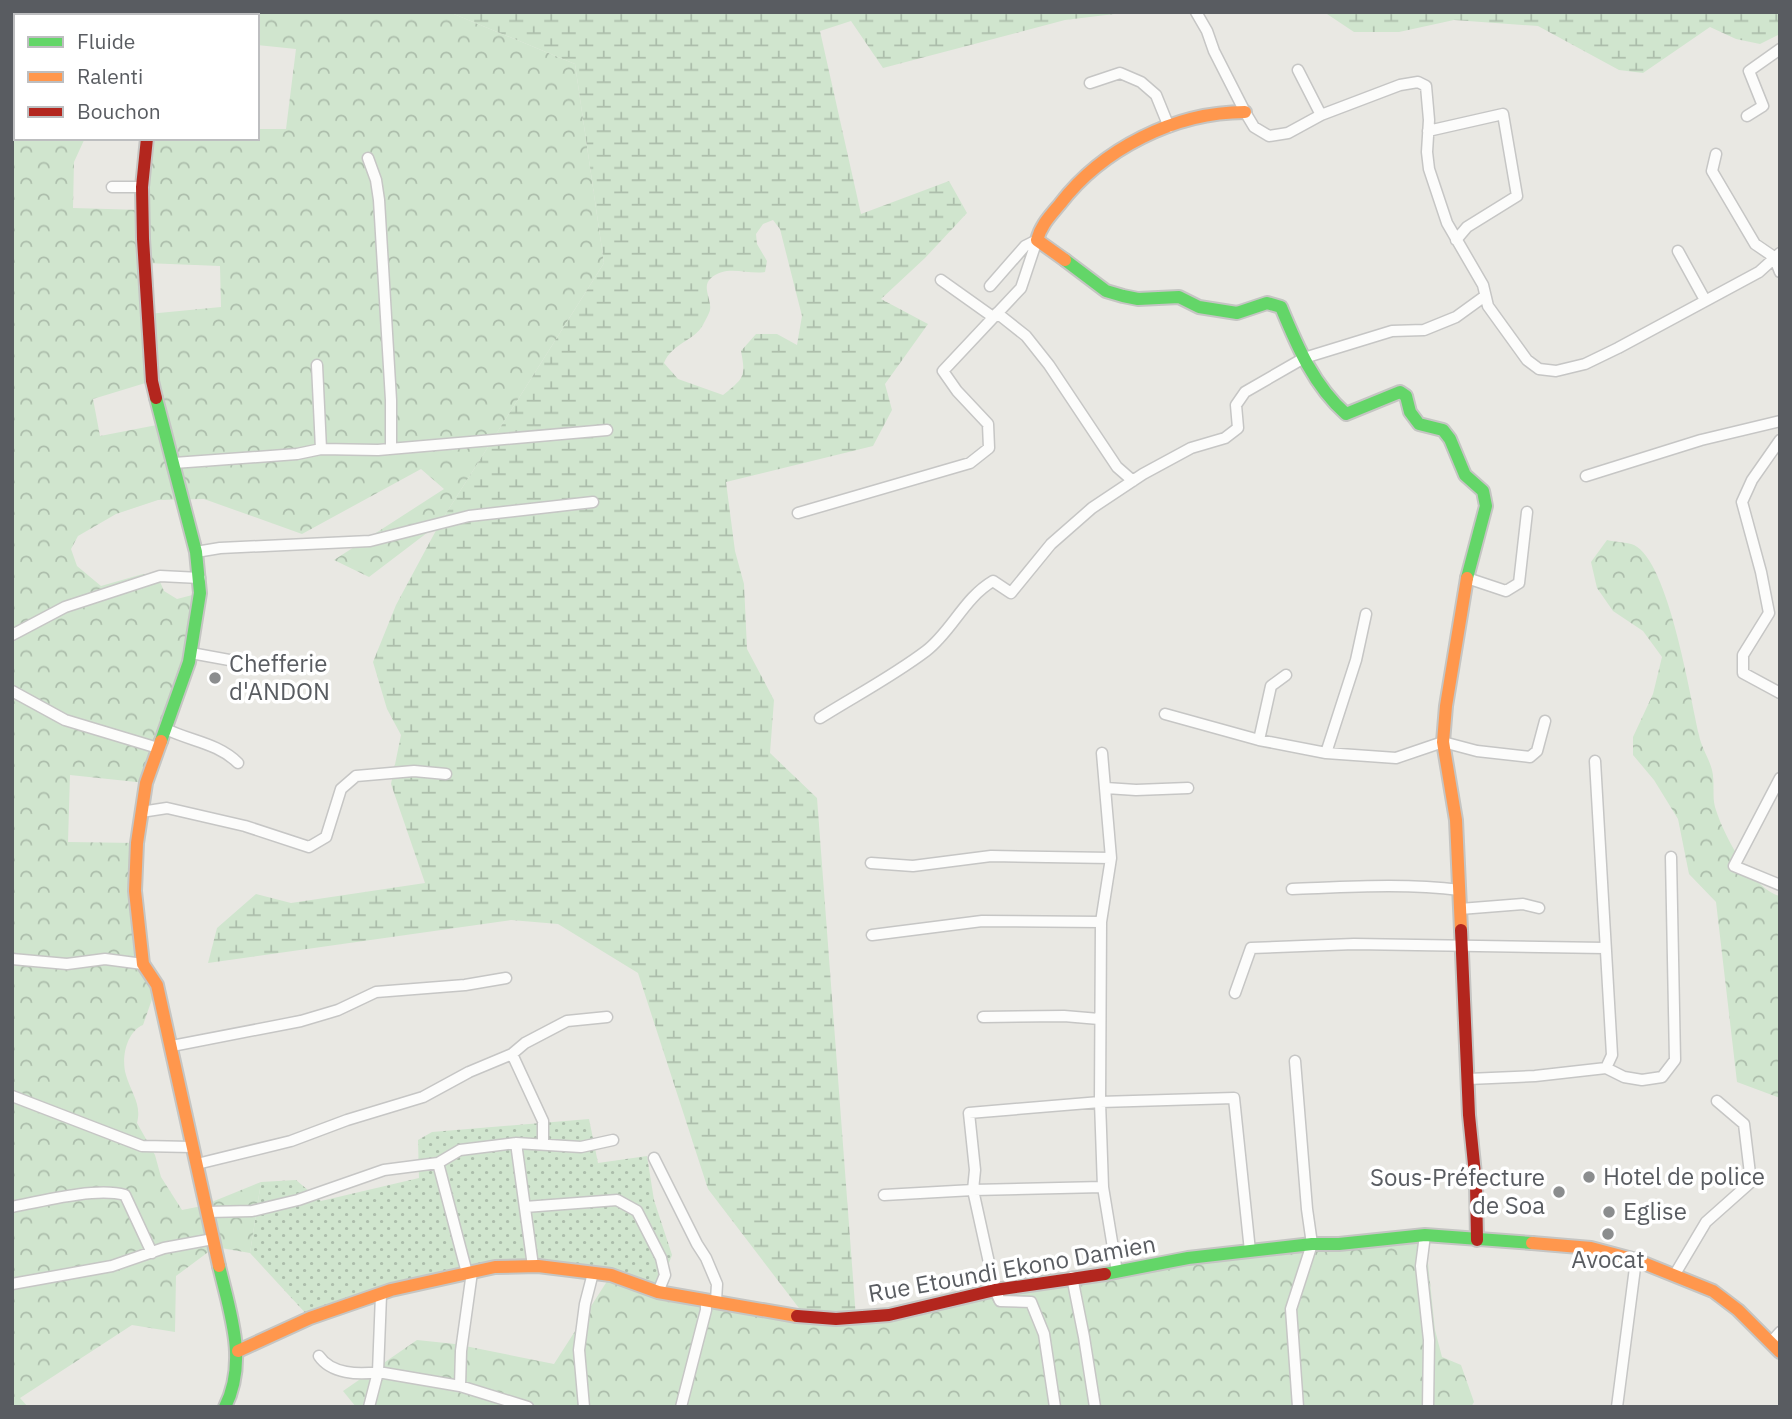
<svg xmlns="http://www.w3.org/2000/svg" width="1792" height="1419" viewBox="0 0 1792 1419" font-family="'IBM Plex Sans',sans-serif">
<style>
.grass{fill:url(#grass-dots)}
.forest{fill:url(#forest-crowns);fill-rule:evenodd}
.wetland{fill:url(#wetland-marsh);fill-rule:evenodd}
.lines{fill:none;stroke-linecap:round;stroke-linejoin:round}
.street-casing{stroke:#c6c6c5;stroke-width:13}
.fast-casing{stroke:#c5c5c3;stroke-width:16}
.slow-casing{stroke:#c5c5c3;stroke-width:16}
.jam-casing{stroke:#c5c5c3;stroke-width:16}
.street{stroke:#fcfcfb;stroke-width:10}
.fast{stroke:#63d668;stroke-width:12}
.slow{stroke:#ff974d;stroke-width:12}
.jam{stroke:#b3261e;stroke-width:12}
.poi-dot{fill:#8b8d8e;stroke:#fff;stroke-width:2.5}
.labels{text-anchor:middle;stroke-width:7;stroke-linejoin:round;paint-order:stroke}
.poi-label{font-size:24px;fill:#595c61;stroke:#fff;text-anchor:start}
.street-label{font-size:24px;fill:#595c61;stroke:#fff}
</style>
<defs>
<pattern id="grass-dots" width="8" height="8" patternUnits="userSpaceOnUse" patternTransform="scale(1.75)"><rect width="8" height="8" fill="#d0e5ce"/><path d="M2 2h.1M6 6h.1" fill="none" stroke="#acbdab" stroke-width="1.8" stroke-linecap="round"/></pattern>
<pattern id="forest-crowns" width="20" height="18" patternUnits="userSpaceOnUse" patternTransform="scale(1.75)"><rect width="20" height="18" fill="#d0e5ce"/><path d="M2 6a3 3 0 1 1 6 0M12 15a3 3 0 1 1 6 0" fill="none" stroke="#acbdab"/></pattern>
<pattern id="wetland-marsh" width="20" height="14" patternUnits="userSpaceOnUse" patternTransform="scale(1.75)"><rect width="20" height="14" fill="#d0e5ce"/><path d="M1 5h8M5 5V1M11 12h8M15 12V8" fill="none" stroke="#acbdab"/></pattern>
</defs>
<rect width="100%" height="100%" fill="#e9e8e3"/>
<path class="grass" d="M 589,1119 L 598,1163 L 647,1156 L 654,1200 L 672,1255 L 658,1292 L 611,1275 L 495,1267 L 310,1318 L 250,1253 L 261,1182 L 296,1180 L 321,1201 L 419,1178 L 418,1140 L 432,1132 Z"/>
<path class="forest" d="M 12,12 L 449,12 L 575,64 L 604,263 L 440,523 L 369,577 L 334,560 L 444,489 L 421,469 L 302,534 L 204,499 L 158,500 L 116,514 L 78,536 L 71,549 L 77,566 L 101,586 L 143,574 L 158,577 L 164,591 L 177,599 L 200,593 L 189,662 L 146,783 L 70,775 L 68,842 L 137,843 L 143,964 L 157,985 L 143,1025 C 126,1032 121,1059 126,1075 C 131,1093 142,1104 137,1123 L 155,1155 L 161,1177 L 182,1210 L 202,1206 L 261,1182 L 250,1253 L 215,1247 L 176,1276 L 175,1332 L 132,1325 L 20,1398 L 28,1407 L 12,1407 ZM 16,16 L 257,16 L 257,45 L 296,49 L 286,129 L 257,129 L 257,138 L 147,138 L 142,210 L 73,208 L 74,162 L 85,138 L 16,138 ZM 145,263 L 220,266 L 221,307 L 148,314 ZM 152,381 L 162,424 L 100,436 L 93,399 Z
M 1607,540 C 1615,542 1627,542 1634,545 C 1669,562 1690,697 1699,735 C 1701,747 1709,758 1712,770 C 1715,782 1712,796 1715,807 C 1723,834 1752,889 1780,896 L 1780,1098 L 1737,1082 L 1716,902 L 1689,874 L 1678,819 L 1654,780 L 1633,755 L 1633,737 L 1653,694 L 1662,657 L 1643,631 L 1613,611 L 1597,588 L 1591,562 Z
M 1425,1235 L 1435,1330 L 1442,1357 L 1461,1365 L 1474,1402 L 1471,1407 L 356,1407 L 343,1391 L 417,1340 L 455,1344 L 554,1364 L 611,1275 L 658,1292 L 836,1319 L 1078,1276 Z"/>
<path class="wetland" d="M 449,12 L 1131,12 L 1065,20 L 883,68 L 851,21 L 820,31 L 861,214 L 949,181 L 967,213 L 925,258 L 881,299 L 928,324 L 885,384 L 892,410 L 873,446 L 726,482 L 735,551 L 744,584 L 747,649 L 774,700 L 770,753 L 817,798 L 856,1318 L 805,1316 L 708,1189 L 638,973 L 558,924 L 511,920 L 208,963 L 217,928 L 256,894 L 291,903 L 425,883 L 391,784 L 401,735 L 387,709 L 373,662 L 396,605 L 440,523 L 604,263 L 575,64 ZM 773,220 L 780,229 L 802,316 L 797,345 L 777,334 L 756,334 L 741,351 C 746,377 744,378 723,395 L 678,379 L 664,363 C 672,343 694,341 703,325 C 705,321 709,314 710,310 C 712,299 701,287 711,278 C 727,264 747,275 765,272 L 767,261 L 757,244 L 756,234 L 763,224 Z
M 1324,12 L 1780,12 L 1780,34 L 1760,44 L 1736,39 L 1710,27 L 1643,73 L 1619,70 L 1538,26 L 1454,20 L 1399,32 L 1354,32 Z"/>
<g class="lines">
<defs>
<path id="street" d="M 1196,12 L 1207,31 L 1214,51 L 1245,112 L 1254,127 L 1269,136 L 1288,133 L 1321,115 L 1400,85 L 1418,82 L 1426,86 L 1429,120 L 1427,152 L 1429,169 L 1447,223 L 1483,285 L 1488,306 L 1527,360 L 1539,369 L 1556,371 L 1585,364 L 1618,348 L 1759,272 L 1780,253
M 1298,70 L 1321,115
M 1090,83 L 1120,73 L 1141,82 L 1156,95 L 1169,127
M 1747,116 L 1763,106 L 1749,71 L 1780,49
M 1428,131 L 1503,114 L 1517,196 L 1467,227 L 1456,240
M 1716,154 L 1712,171 L 1755,244 L 1774,257 L 1780,272
M 368,158 L 376,180 L 379,200 L 391,400 L 391,449
M 112,187 L 142,187
M 1678,251 L 1705,300
M 941,280 L 993,317
M 990,286 L 1025,246 L 1037,240
M 997,313 L 1026,336 L 1049,365 L 1117,467 L 1133,481
M 317,365 L 321,449
M 1780,440 L 1752,480 L 1742,502 L 1761,572 L 1769,613 L 1743,655 L 1743,673 L 1780,693
M 174,463 L 297,454 L 321,449 L 378,450 L 607,430
M 1586,476 L 1701,440 L 1780,421
M 798,513 L 970,463 L 989,448 L 988,424 L 957,391 L 943,371 L 1021,288 L 1037,240
M 196,552 L 220,548 L 370,541 L 469,516 L 593,502
M 1467,578 L 1506,591 L 1519,583 L 1527,512
M 12,635 L 65,607 L 160,576 L 200,578
M 191,653 L 268,667
M 12,691 L 65,720 L 158,748
M 1165,714 L 1259,740 L 1326,753 L 1396,758 L 1443,742 L 1477,751 L 1530,757 L 1537,751 L 1545,721
M 820,718 C 855,696 893,676 926,651 C 952,631 964,598 993,581 L 1011,593 L 1051,544 L 1092,508 L 1143,474 L 1191,448 L 1225,438 L 1238,428 L 1236,405 L 1245,392 L 1304,358 L 1392,331 L 1424,330 L 1456,317 L 1485,296
M 166,729 C 190,741 218,743 238,763
M 1259,740 L 1271,686 L 1286,675
M 1102,753 L 1111,858 L 1101,922 L 1100,1102 L 1103,1187 L 1117,1272
M 1326,753 L 1356,660 L 1366,614
M 1595,761 L 1612,1055 L 1606,1068
M 1780,778 L 1734,866 L 1780,885
M 1106,788 L 1136,790 L 1188,788
M 141,812 L 167,808 L 245,826 L 309,847 L 326,837 L 341,789 L 356,776 L 414,771 L 446,774
M 871,863 L 913,866 L 991,856 L 1111,858
M 1292,889 C 1348,887 1404,883 1460,890
M 1460,909 L 1523,904 L 1539,908
M 872,935 L 982,921 L 1101,922
M 12,959 L 67,964 L 105,959 L 143,964
M 1235,993 L 1251,948 L 1354,944 L 1605,948
M 983,1017 L 1064,1016 L 1099,1019
M 172,1046 L 301,1021 L 338,1010 L 376,992 L 465,985 L 506,978
M 512,1054 L 543,1121 L 543,1144
M 1295,1061 L 1307,1209 L 1312,1244 L 1291,1309 L 1298,1407
M 1468,1079 L 1535,1076 L 1606,1068 L 1624,1077 L 1642,1080 L 1662,1077 L 1675,1060 L 1671,857
M 12,1096 L 142,1146 L 192,1147
M 516,1143 L 533,1266
M 654,1158 L 697,1244 L 706,1258 L 717,1284 L 716,1301
M 438,1163 L 467,1273
M 197,1164 L 291,1141 L 347,1120 L 423,1097 L 469,1072 L 512,1054 L 525,1043 L 567,1021 L 607,1017
M 884,1195 L 973,1190 L 1103,1187
M 12,1207 C 42,1201 96,1187 125,1195 L 152,1253
M 525,1207 L 617,1200 L 637,1211 L 661,1258 L 665,1275 L 658,1292
M 207,1212 L 252,1211 L 298,1200 L 384,1170 L 438,1163 L 460,1150 L 516,1143 L 581,1147 L 613,1140
M 1425,1235 L 1421,1266 L 1429,1340 L 1428,1407
M 1675,1274 L 1706,1222 L 1751,1182 L 1744,1124 L 1717,1101
M 1072,1277 L 1084,1337 L 1095,1407
M 12,1284 L 112,1266 L 164,1248 L 213,1239
M 381,1295 L 378,1372 L 460,1386 L 528,1407
M 1771,1342 L 1780,1332
M 319,1356 C 331,1374 359,1375 378,1372 L 369,1407
M 460,1386 L 461,1351 L 472,1272
M 584,1407 L 579,1350 L 585,1304 L 593,1273
M 681,1407 L 706,1310 L 706,1300
M 1055,1407 L 1044,1334 L 1031,1302 L 1000,1301 L 995,1290 L 973,1190 L 975,1170 L 969,1113 L 1100,1102 L 1234,1098 L 1250,1251
M 1617,1407 L 1636,1260"/>
<path id="fast" d="M 1065,260 L 1106,291 L 1123,296 L 1138,299 L 1179,297 L 1199,307 L 1237,313 L 1267,303 L 1281,307 C 1297,346 1314,386 1346,414 L 1400,392 L 1406,396 L 1410,412 L 1419,424 L 1443,430 L 1450,439 L 1465,475 L 1483,491 L 1486,506 L 1467,578
M 156,398 L 196,552 L 200,593 L 189,662 L 161,741
M 219,1266 C 230,1313 248,1361 225,1407
M 1105,1274 L 1188,1258 L 1312,1244 L 1339,1244 L 1425,1235 L 1532,1243"/>
<path id="slow" d="M 1065,260 L 1037,240 C 1041,225 1050,216 1060,204 C 1102,149 1175,112 1245,112
M 161,741 L 146,783 L 137,843 L 135,891 L 143,964 L 157,985 L 219,1266
M 1461,930 L 1456,820 L 1443,742 L 1446,706 L 1467,578
M 1532,1243 L 1591,1248 L 1636,1260 L 1713,1291 L 1738,1310 L 1780,1352
M 238,1351 L 310,1318 L 391,1290 L 495,1267 L 538,1266 L 611,1275 L 658,1292 L 797,1316"/>
<path id="jam" d="M 154,12 L 155,16
M 147,138 L 142,187 L 143,239 L 152,381 L 156,398
M 1461,930 L 1469,1115 L 1476,1184 L 1477,1240
M 797,1316 L 836,1319 L 889,1315 L 995,1290 L 1105,1274"/>
</defs>
<use href="#street" class="street-casing"/>
<use href="#fast" class="fast-casing"/>
<use href="#slow" class="slow-casing"/>
<use href="#jam" class="jam-casing"/>
<use href="#street" class="street"/>
<use href="#fast" class="fast"/>
<use href="#slow" class="slow"/>
<use href="#jam" class="jam"/>
</g>
<g class="poi-dot">
<circle cx="215" cy="678" r="7"/>
<circle cx="1589" cy="1177" r="7"/>
<circle cx="1559" cy="1192" r="7"/>
<circle cx="1609" cy="1212" r="7"/>
<circle cx="1608" cy="1234" r="7"/>
</g>
<g class="labels">
<g class="poi-label">
<text x="229" y="672">Chefferie<tspan x="229" dy="28">d'ANDON</tspan></text>
<text x="1603" y="1185">Hotel de police</text>
<text x="1545" y="1186" text-anchor="end">Sous-Préfecture<tspan x="1545" dy="28">de Soa</tspan></text>
<text x="1623" y="1220">Eglise</text>
<text x="1608" y="1268" text-anchor="middle">Avocat</text>
</g>
<g class="street-label">
<text transform="translate(1012 1269) rotate(-10)" y="8">Rue Etoundi Ekono Damien</text>
</g>
</g>
<rect width="1792" height="1419" fill="none" stroke="#595c61" stroke-width="28"/>
<rect x="14" y="14" width="245" height="126" fill="#ffffff" stroke="#bdbec0" stroke-width="2"/>
<rect x="28" y="37" width="35" height="10" fill="#63d668" stroke="#bdbec0" stroke-width="2"/>
<text x="77" y="49" font-size="21" fill="#595c61">Fluide</text>
<rect x="28" y="72" width="35" height="10" fill="#ff974d" stroke="#bdbec0" stroke-width="2"/>
<text x="77" y="84" font-size="21" fill="#595c61">Ralenti</text>
<rect x="28" y="107" width="35" height="10" fill="#b3261e" stroke="#bdbec0" stroke-width="2"/>
<text x="77" y="119" font-size="21" fill="#595c61">Bouchon</text>
</svg>
